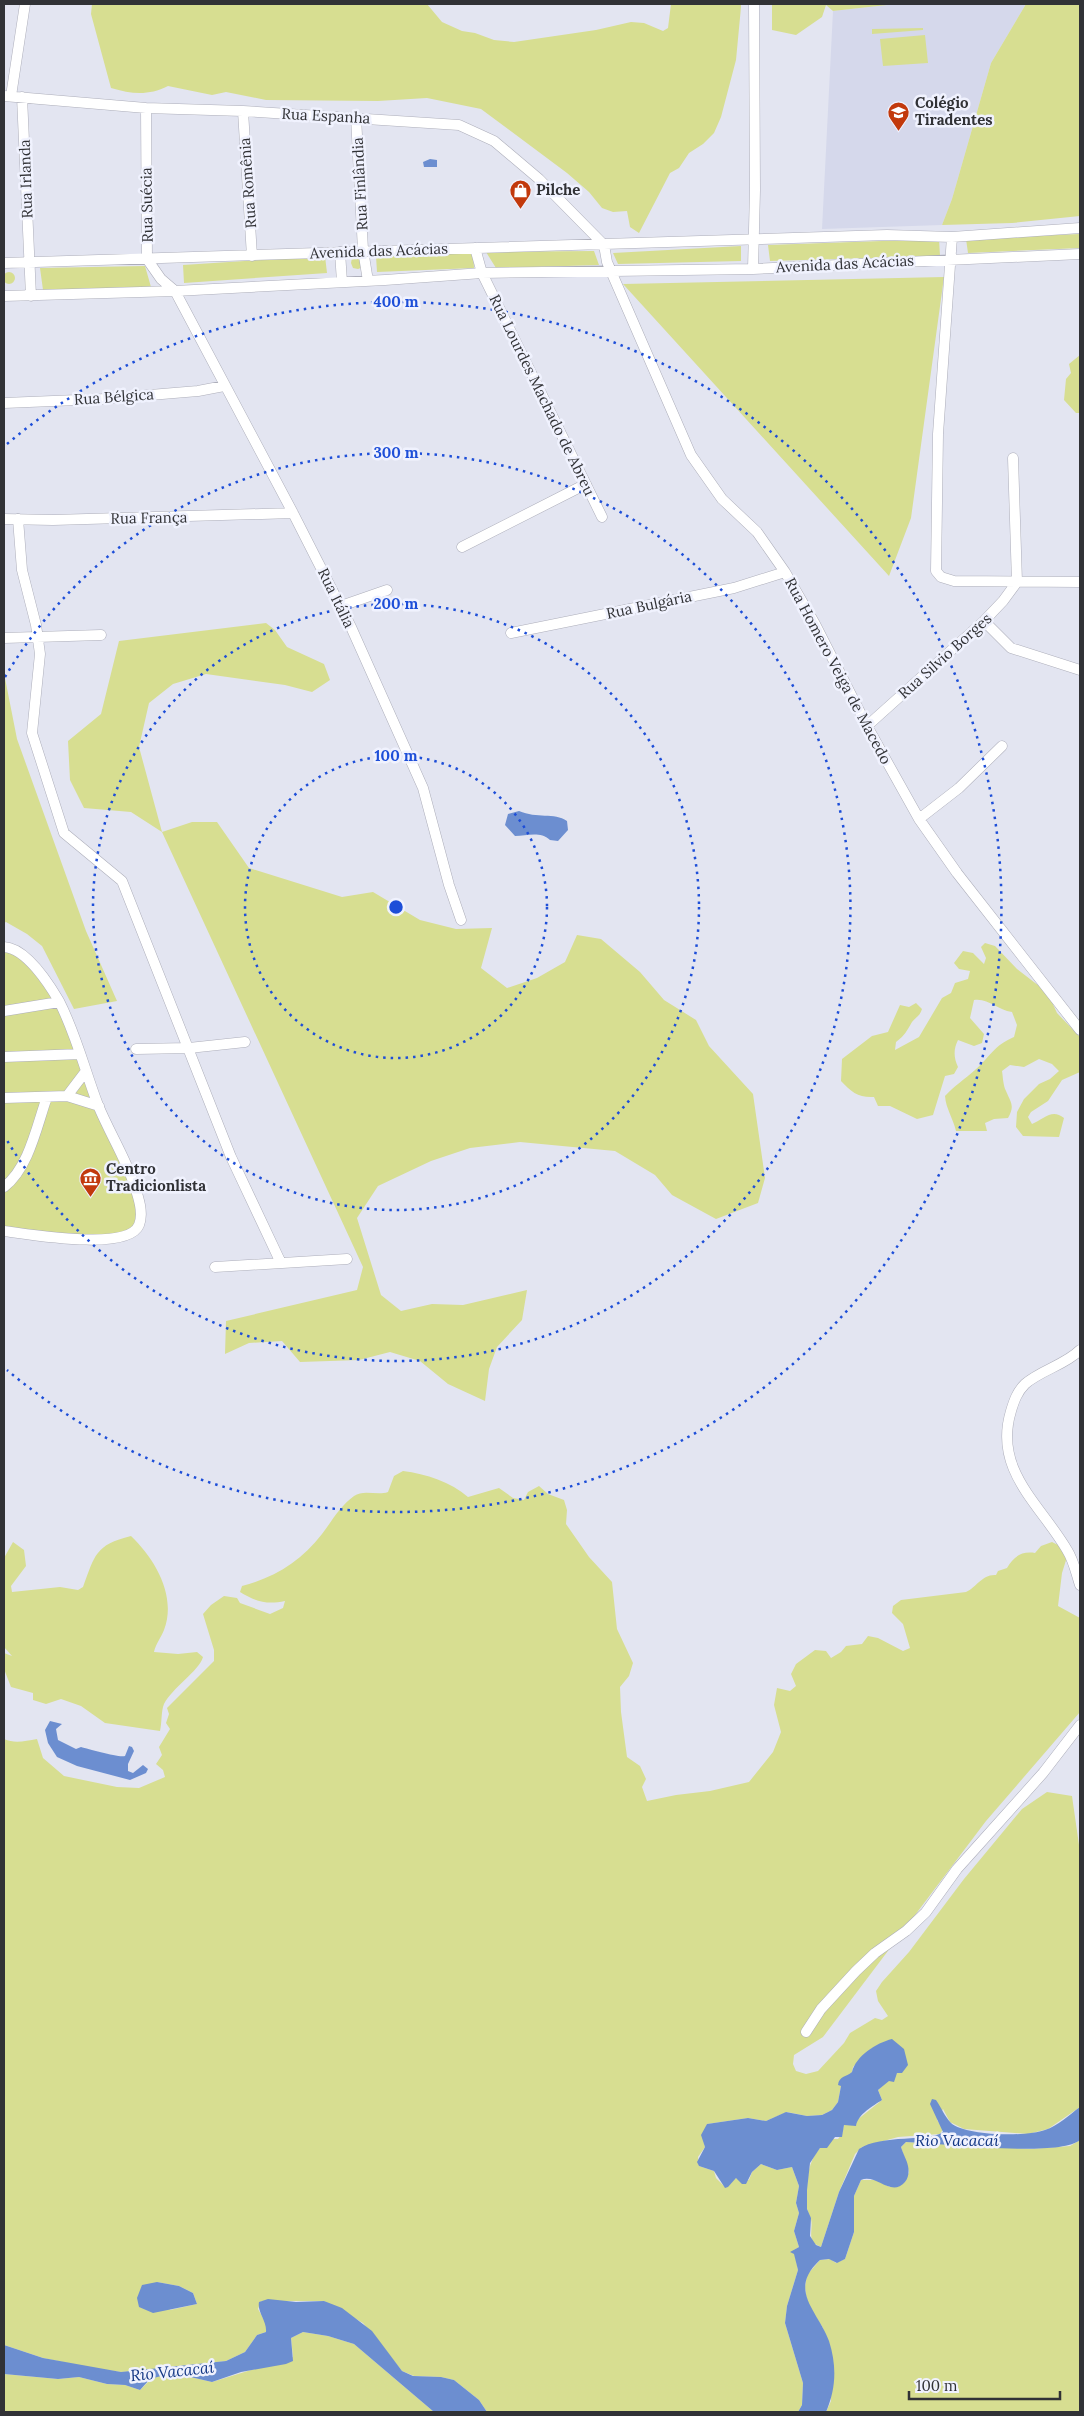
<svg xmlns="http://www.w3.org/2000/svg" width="1084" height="2416" viewBox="0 0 1084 2416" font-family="Lora,serif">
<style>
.built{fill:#d5d8eb}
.green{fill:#d7de91;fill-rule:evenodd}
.water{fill:#6c8ed0}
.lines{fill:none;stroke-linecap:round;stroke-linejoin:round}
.minor-casing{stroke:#adaeba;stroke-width:11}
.minor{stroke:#fff;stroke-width:10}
.ring{fill:none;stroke:#1d4ed8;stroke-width:2.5;stroke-dasharray:2.5 5}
.labels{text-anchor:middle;stroke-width:5;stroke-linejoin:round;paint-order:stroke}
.poi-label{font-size:15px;font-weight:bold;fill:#313236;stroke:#f0f2fe;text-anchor:start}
.street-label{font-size:15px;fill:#313236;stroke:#f0f2fe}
.water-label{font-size:16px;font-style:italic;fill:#123684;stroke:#f0f2fe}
.centre{fill:#1d4ed8;stroke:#f0f2fe;stroke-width:2.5}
.ring-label{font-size:15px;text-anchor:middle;font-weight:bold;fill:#1d4ed8;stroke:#f0f2fe;stroke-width:5;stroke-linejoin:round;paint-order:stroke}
</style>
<rect width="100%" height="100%" fill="#e3e5f1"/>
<path class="built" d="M 896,4 L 1026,4 L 991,63 L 952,199 L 942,225 L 822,229 L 833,11 Z"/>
<path class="green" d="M 92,4 L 427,4 L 442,22 L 462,31 L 475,33 L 494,40 L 514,42 L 596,30 L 631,22 L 644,23 L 663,31 L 668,28 L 671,4 L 741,4 L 741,7 L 736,60 L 721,117 L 714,133 L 703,144 L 689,153 L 679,168 L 670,173 L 639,233 L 630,227 L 627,211 L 613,212 L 602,208 L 589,192 L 567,173 L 481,109 L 427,98 L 378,101 L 266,100 L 226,92 L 212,95 L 168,86 C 148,96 132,94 111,88 L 91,14 Z
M 772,4 L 896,4 L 833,11 L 826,5 L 822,17 L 796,35 L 772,30 Z
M 1026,4 L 1080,4 L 1080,216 L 1012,223 L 942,225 L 952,199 L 991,63 Z
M 923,28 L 923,30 L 872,34 L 872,29 Z
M 925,35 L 928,63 L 883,66 L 880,39 Z
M 1080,234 L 1080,248 L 968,253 L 966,239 Z
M 939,239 L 940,256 L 770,261 L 768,245 Z
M 741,246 L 741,261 L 618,264 L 613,253 Z
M 473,251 L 474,268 L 377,272 L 376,256 Z
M 594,251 L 599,265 L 496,268 L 486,252 Z
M 325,256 L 327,273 L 184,283 L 183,265 Z
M 356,256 L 361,257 L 363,267 L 358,269 L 353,268 L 351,263 L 352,258 Z
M 145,266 L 151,287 L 43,290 L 40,268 Z
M3 278a6 6 0 1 1 12 0a6 6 0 1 1-12 0Z
M 944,277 L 911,518 L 889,576 L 623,284 Z
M 1080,355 L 1080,413 L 1076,413 L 1064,400 L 1066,379 L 1071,373 L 1069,364 Z
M 266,623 L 275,630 L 287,647 L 324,664 L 330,680 L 312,692 L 285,685 L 206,674 L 173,684 L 149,703 L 139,747 L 162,832 L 192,822 L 217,822 L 249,868 L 342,897 L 373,892 L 420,920 L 456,929 L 492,928 L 481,968 L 507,988 L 537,978 L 565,962 L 577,935 L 601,939 L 640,972 L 664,1000 L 696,1020 L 709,1046 L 753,1094 L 765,1178 L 758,1203 L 716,1219 L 672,1195 L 655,1175 L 615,1151 L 520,1142 L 470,1148 L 431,1161 L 378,1186 L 357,1218 L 381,1295 L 401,1311 L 432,1304 L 463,1305 L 527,1290 L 522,1320 L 497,1347 L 489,1369 L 485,1401 L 448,1384 L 420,1361 L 390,1352 L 359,1360 L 300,1362 L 282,1341 L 249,1343 L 225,1354 L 226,1321 L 357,1290 L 363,1267 L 162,832 L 131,812 L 84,808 L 70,780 L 68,741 L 101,714 L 119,641 Z
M 4,673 L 17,739 L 86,931 L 117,1001 L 74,1009 L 42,946 L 27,934 L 6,922 L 4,923 Z
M 985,943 L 995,946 L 1017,969 L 1039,986 L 1051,1000 L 1057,1013 L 1080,1037 L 1080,1072 L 1062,1080 L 1048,1101 L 1031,1112 L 1028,1117 L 1032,1124 C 1044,1119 1052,1108 1064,1118 L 1059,1137 L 1023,1136 L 1016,1127 L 1017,1112 L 1024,1099 L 1039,1084 L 1050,1079 L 1059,1071 L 1052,1064 L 1039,1059 L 1024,1067 L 1010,1065 L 1002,1071 C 1003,1077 1003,1085 1006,1091 C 1011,1103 1015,1106 1008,1118 L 994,1119 L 985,1123 L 987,1131 L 956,1131 C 953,1118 946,1109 945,1096 C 954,1086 965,1079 975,1070 C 991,1056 993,1046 1014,1037 L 1017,1025 L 1012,1012 C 997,1010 989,998 974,1000 L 970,1018 L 984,1034 L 982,1043 L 974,1046 L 958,1040 C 953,1050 954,1058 958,1067 L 954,1074 L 945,1076 L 933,1115 L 917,1119 L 890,1106 L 878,1106 L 874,1097 C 859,1098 851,1092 841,1081 L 842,1059 L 872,1036 L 888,1032 L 900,1005 L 909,1007 L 916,1003 L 922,1009 C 920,1016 916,1017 912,1022 C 906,1032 906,1034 896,1042 L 895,1050 L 919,1037 L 942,998 L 951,993 L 955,983 L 968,979 L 970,971 L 959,969 L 954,963 L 963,951 L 973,953 L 984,964 L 986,958 L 981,947 Z
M 4,947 L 31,961 L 59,1002 L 133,1183 L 139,1226 L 112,1240 L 4,1231 Z
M 403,1471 C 426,1474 451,1482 468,1497 L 499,1488 L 513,1498 L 524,1500 L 528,1492 L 539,1486 L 548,1494 L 564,1500 L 567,1510 L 566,1524 L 589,1557 L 612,1582 L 617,1629 L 633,1663 L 629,1676 L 620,1687 L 621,1712 L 627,1757 L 640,1766 L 646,1779 L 642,1787 L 647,1801 L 676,1795 L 710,1791 L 749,1782 L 773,1752 L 781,1732 L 774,1705 L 777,1688 L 790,1691 L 796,1686 L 791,1674 L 796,1664 L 815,1650 L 826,1651 L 831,1658 L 841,1652 L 846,1646 L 862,1644 L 868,1636 L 878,1638 L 903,1651 L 910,1648 L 903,1624 L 892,1613 L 893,1606 L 901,1600 L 966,1592 C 977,1587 982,1574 996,1575 L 998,1571 L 1007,1568 C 1014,1556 1022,1551 1035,1553 L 1041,1546 L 1052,1542 L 1058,1545 L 1067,1557 L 1062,1573 L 1058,1606 L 1080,1618 L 1080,1712 L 986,1821 L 823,2037 L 794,2055 L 793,2064 L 796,2071 L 806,2074 L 818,2071 L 844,2043 L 850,2033 L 875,2018 L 882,2020 L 888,2016 L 878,2001 L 876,1991 L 882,1982 L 909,1952 L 964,1879 L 1022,1809 L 1047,1792 L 1072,1796 L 1080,1852 L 1080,2107 L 1048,2129 L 1028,2134 L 964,2129 L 950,2122 L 943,2109 L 937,2120 L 943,2129 L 940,2134 L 898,2137 L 862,2147 L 855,2154 L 839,2192 L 821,2247 L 813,2243 C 809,2234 813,2228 811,2219 C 810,2215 807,2212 807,2208 C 807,2187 805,2165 820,2148 L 827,2147 L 831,2139 L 838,2139 L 842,2134 L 844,2125 L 857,2120 L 882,2100 L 878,2090 L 897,2073 L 872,2048 L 853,2067 L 852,2072 L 841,2086 L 838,2102 L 832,2110 L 822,2115 L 807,2116 L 787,2112 L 766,2121 L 748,2118 L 707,2124 L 703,2139 L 705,2147 L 698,2157 L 699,2166 L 714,2171 L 716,2178 L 725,2187 L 736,2178 L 749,2180 L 752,2172 L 761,2164 L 777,2170 L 792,2167 L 799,2186 L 796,2203 L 799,2213 L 794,2231 L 799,2247 L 794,2250 L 798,2270 L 787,2306 L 785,2323 L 803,2383 L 802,2405 L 798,2412 L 487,2412 L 479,2400 L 454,2380 L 441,2377 L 414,2376 L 402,2371 L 363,2323 L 324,2301 L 261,2301 L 258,2309 L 267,2325 L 266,2332 L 257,2335 L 245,2352 L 226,2361 L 136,2371 L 121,2372 L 92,2368 L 43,2358 L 4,2345 L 4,1739 C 15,1744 25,1741 37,1739 L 43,1758 L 64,1776 L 117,1787 L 139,1788 L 165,1777 L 163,1770 L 156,1764 L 162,1755 L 159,1747 L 170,1729 L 166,1723 L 169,1714 L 167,1708 L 214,1661 L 214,1650 L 203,1614 L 211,1605 L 224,1596 L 237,1598 L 240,1603 L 270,1614 L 283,1608 L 285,1601 C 266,1605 255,1601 240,1592 L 242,1586 C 276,1577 301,1561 322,1534 C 332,1521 340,1506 354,1496 C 364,1489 377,1496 388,1492 L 394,1476 ZM 157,2282 L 179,2286 L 193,2293 L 197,2304 L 170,2310 Z
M 131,1536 C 155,1559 177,1596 164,1630 C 161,1638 156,1643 154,1652 L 178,1654 L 197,1652 L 203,1657 C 199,1671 172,1688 164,1704 C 161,1711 162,1723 160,1731 L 105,1723 L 81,1706 L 61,1699 L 46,1704 L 33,1700 L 33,1693 L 11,1687 L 4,1669 L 4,1653 L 12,1656 L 4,1647 L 4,1558 L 13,1542 L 24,1550 L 26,1566 L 11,1586 L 12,1592 L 60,1587 L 78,1590 L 83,1587 C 95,1555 95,1545 131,1536 Z
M 1080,2140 L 1080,2412 L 826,2412 L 831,2401 L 823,2328 L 807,2303 L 805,2287 L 807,2275 L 820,2260 L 830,2259 L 836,2263 L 845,2259 L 854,2232 L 854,2196 L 861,2180 L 875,2180 L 890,2187 L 905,2182 L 909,2172 L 901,2147 L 906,2142 L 1031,2149 L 1070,2146 Z
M 303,2332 L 328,2336 L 354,2344 L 434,2412 L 4,2412 L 4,2374 L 58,2379 L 79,2377 L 107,2384 L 125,2385 L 140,2390 L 153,2377 L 165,2375 L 186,2376 L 212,2382 L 293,2357 L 291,2338 Z"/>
<path class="water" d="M 430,159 L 437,160 L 437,167 L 424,167 L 423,162 Z
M 519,811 C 537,819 554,812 567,821 L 568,830 L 558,841 L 550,840 C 540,831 527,836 515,836 L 505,825 L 508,814 Z
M 50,1721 L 62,1724 L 56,1729 L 58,1740 L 76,1749 L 81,1747 C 89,1749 119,1758 125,1756 L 129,1746 L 132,1747 L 134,1751 L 128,1764 L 128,1771 L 133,1773 L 143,1765 L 148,1769 L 146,1773 L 130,1780 L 77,1766 L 57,1757 L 48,1743 L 45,1730 Z
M 892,2039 L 904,2049 L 908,2065 L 902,2073 L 897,2073 L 894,2082 L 889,2081 L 878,2090 L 882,2100 C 873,2106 858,2114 856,2126 L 844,2125 L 842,2137 L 835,2137 L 827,2148 L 820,2148 L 810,2163 L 807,2190 L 807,2209 L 811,2218 L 810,2236 L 816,2245 L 821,2247 L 839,2192 L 859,2149 C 881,2134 930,2142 943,2132 L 930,2104 L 932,2099 L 936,2100 C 941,2107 945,2117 951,2123 C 965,2136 1027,2137 1045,2130 C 1058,2126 1069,2115 1080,2107 L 1080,2140 C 1058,2158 939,2143 906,2142 L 901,2147 C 903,2154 907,2160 908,2166 C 909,2171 909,2177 905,2182 C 891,2198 876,2173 861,2180 L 854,2196 L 854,2232 L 845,2259 L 837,2263 L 829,2259 L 820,2260 C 787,2290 818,2311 829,2341 C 837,2366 836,2389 826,2412 L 798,2412 L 802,2405 L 803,2383 L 785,2323 L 787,2306 L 798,2270 L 794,2254 L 790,2252 L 799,2247 L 794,2231 L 799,2213 L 796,2203 L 799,2186 L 792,2167 L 777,2170 L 761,2164 L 752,2172 L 746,2184 L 742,2184 L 736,2178 L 728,2187 L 725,2188 L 714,2171 L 699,2166 L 697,2162 L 705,2147 L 701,2135 L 707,2124 L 748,2118 L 766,2121 L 786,2112 L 807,2116 L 822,2115 L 832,2110 L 838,2102 L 841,2086 L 838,2085 C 839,2076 846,2077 852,2072 C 856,2056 876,2043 892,2039 Z
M 157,2282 L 179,2286 L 193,2293 L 197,2304 L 153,2313 L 139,2307 L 137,2298 L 142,2285 Z
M 268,2299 L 296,2302 L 324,2301 L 342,2308 L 372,2331 L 402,2371 L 413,2376 L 441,2377 L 454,2380 L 479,2400 L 487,2412 L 434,2412 L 354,2344 L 328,2336 L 303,2332 L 291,2338 L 293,2361 L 286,2364 L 241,2372 L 212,2382 L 186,2376 L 165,2375 L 150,2379 L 140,2390 L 125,2385 L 107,2384 L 79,2377 L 58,2379 L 4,2374 L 4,2345 L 43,2358 L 121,2372 L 226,2361 L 245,2352 L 257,2335 L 266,2332 C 267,2321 257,2312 259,2302 Z"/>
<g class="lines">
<defs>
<path id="minor" d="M 4,96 L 146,108 L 243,111 L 459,125 L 494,141 L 539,179 L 604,245
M 11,96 L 25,4
M 22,97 L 31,296
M 146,108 L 147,259 L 161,279 L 175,291 L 293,513 L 351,627 L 423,788 L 449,885 L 461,920
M 243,111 L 252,256
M 356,117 L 363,250 L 368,281
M 952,237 L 938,434 L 936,571 L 941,577 L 954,581 L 1080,582
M 604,245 L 607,262 L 691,455 L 722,499 L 757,532 L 785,572 L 815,624 L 867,726 L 919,819 L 957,873 L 1080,1030
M 475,248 L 482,273 L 602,517
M 340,252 L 342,282
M 4,263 L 887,235 L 952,237 L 1080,228
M 753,269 L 755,190 L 754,4
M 4,296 L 175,291 L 385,280 L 482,273 L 753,269 L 1080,254
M 4,403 L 102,399 L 198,391 L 224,386
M 4,519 L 53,520 L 293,513
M 18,519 L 22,570 L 36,625 L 40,654 L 32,733 L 64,833 L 122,881 L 231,1157 L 281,1263
M 462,547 L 586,484
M 341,606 L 387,590
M 984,621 L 1011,648 L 1080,670
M 511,633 L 734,588 L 785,572
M 4,638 L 101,635
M 867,726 L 984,621 L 1003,601 L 1017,582 L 1013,458
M 919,819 L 959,788 L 1002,746
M 4,947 C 26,948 49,984 59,1001 C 76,1034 85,1071 98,1105 C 109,1132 125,1157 134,1184 C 138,1196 144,1213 139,1225 C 128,1252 28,1234 4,1231
M 4,1011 L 59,1002
M 136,1049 L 189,1048 L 245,1042
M 4,1057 L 80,1054
M 67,1096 L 86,1071
M 4,1098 L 67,1096 L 99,1106
M 4,1187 C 29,1168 37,1125 47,1097
M 215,1267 L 347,1259
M 1080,1350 C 1065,1365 1041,1370 1025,1384 C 1017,1392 1014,1401 1011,1411 C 993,1470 1040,1504 1067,1550 C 1074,1561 1076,1573 1080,1585
M 806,2032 L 821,2009 L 856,1971 L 875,1953 L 906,1931 L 926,1912 L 957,1869 L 1043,1773 L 1080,1725"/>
</defs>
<use href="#minor" class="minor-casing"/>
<use href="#minor" class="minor"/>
</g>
<g class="ring">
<circle cx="396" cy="907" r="151"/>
<circle cx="396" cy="907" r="303"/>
<path d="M5 677A454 454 0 1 1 5 1137"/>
<path d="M7 444A605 605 0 1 1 7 1370"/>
</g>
<defs>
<symbol id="school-pin" viewBox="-11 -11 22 30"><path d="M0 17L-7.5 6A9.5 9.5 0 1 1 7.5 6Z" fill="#c2390c" stroke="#f0f2fe"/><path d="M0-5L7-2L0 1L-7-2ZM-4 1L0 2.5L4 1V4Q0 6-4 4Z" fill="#fff"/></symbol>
<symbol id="shop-pin" viewBox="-11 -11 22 30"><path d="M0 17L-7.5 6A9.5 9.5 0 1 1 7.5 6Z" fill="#c2390c" stroke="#f0f2fe"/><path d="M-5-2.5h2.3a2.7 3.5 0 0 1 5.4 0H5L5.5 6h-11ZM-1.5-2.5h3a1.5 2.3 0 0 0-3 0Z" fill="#fff"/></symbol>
<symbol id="museum-pin" viewBox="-11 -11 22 30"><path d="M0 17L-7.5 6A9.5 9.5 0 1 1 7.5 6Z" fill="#c2390c" stroke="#f0f2fe"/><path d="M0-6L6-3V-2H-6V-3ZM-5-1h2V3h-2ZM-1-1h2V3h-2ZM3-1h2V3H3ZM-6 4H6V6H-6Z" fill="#fff"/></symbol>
</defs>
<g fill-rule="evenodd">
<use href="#school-pin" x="886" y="100" width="25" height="34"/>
<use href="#shop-pin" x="508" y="178" width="25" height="34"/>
<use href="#museum-pin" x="78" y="1166" width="25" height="34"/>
</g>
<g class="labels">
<g class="poi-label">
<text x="915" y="108">Colégio<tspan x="915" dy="17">Tiradentes</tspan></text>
<text x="536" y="195">Pilche</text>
<text x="106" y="1174">Centro<tspan x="106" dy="17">Tradicionlista</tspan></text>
</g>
<g class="street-label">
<text transform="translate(326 116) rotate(3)" y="5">Rua Espanha</text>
<text transform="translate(26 179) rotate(-92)" y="5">Rua Irlanda</text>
<text transform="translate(248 183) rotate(-94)" y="5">Rua Romênia</text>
<text transform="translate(360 184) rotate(-93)" y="5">Rua Finlândia</text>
<text transform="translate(147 205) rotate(-91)" y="5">Rua Suécia</text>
<text transform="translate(379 251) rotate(-2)" y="5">Avenida das Acácias</text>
<text transform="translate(845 264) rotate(-3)" y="5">Avenida das Acácias</text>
<text transform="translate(542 395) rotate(64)" y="5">Rua Lourdes Machado de Abreu</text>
<text transform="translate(114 397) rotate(-4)" y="5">Rua Bélgica</text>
<text transform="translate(149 518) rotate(-1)" y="5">Rua França</text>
<text transform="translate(336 598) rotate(64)" y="5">Rua Itália</text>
<text transform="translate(649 605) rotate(-12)" y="5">Rua Bulgária</text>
<text transform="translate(945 656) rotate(-42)" y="5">Rua Silvio Borges</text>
<text transform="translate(838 671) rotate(62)" y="5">Rua Homero Veiga de Macedo</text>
</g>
<g class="water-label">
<text x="957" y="2146">Rio Vacacaí</text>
<text transform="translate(172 2371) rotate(-6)" y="6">Rio Vacacaí</text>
</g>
</g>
<circle cx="396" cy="907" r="8" class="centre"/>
<g class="ring-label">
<text x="396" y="307">400 m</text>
<text x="396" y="458">300 m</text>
<text x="396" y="609">200 m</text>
<text x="396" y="761">100 m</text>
</g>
<rect width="1084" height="2416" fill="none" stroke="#313236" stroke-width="10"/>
<path d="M909 2391v8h151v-8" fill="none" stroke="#313236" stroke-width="2.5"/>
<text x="916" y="2391" font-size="15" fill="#313236" stroke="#f0f2fe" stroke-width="4" paint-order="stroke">100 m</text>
</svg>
